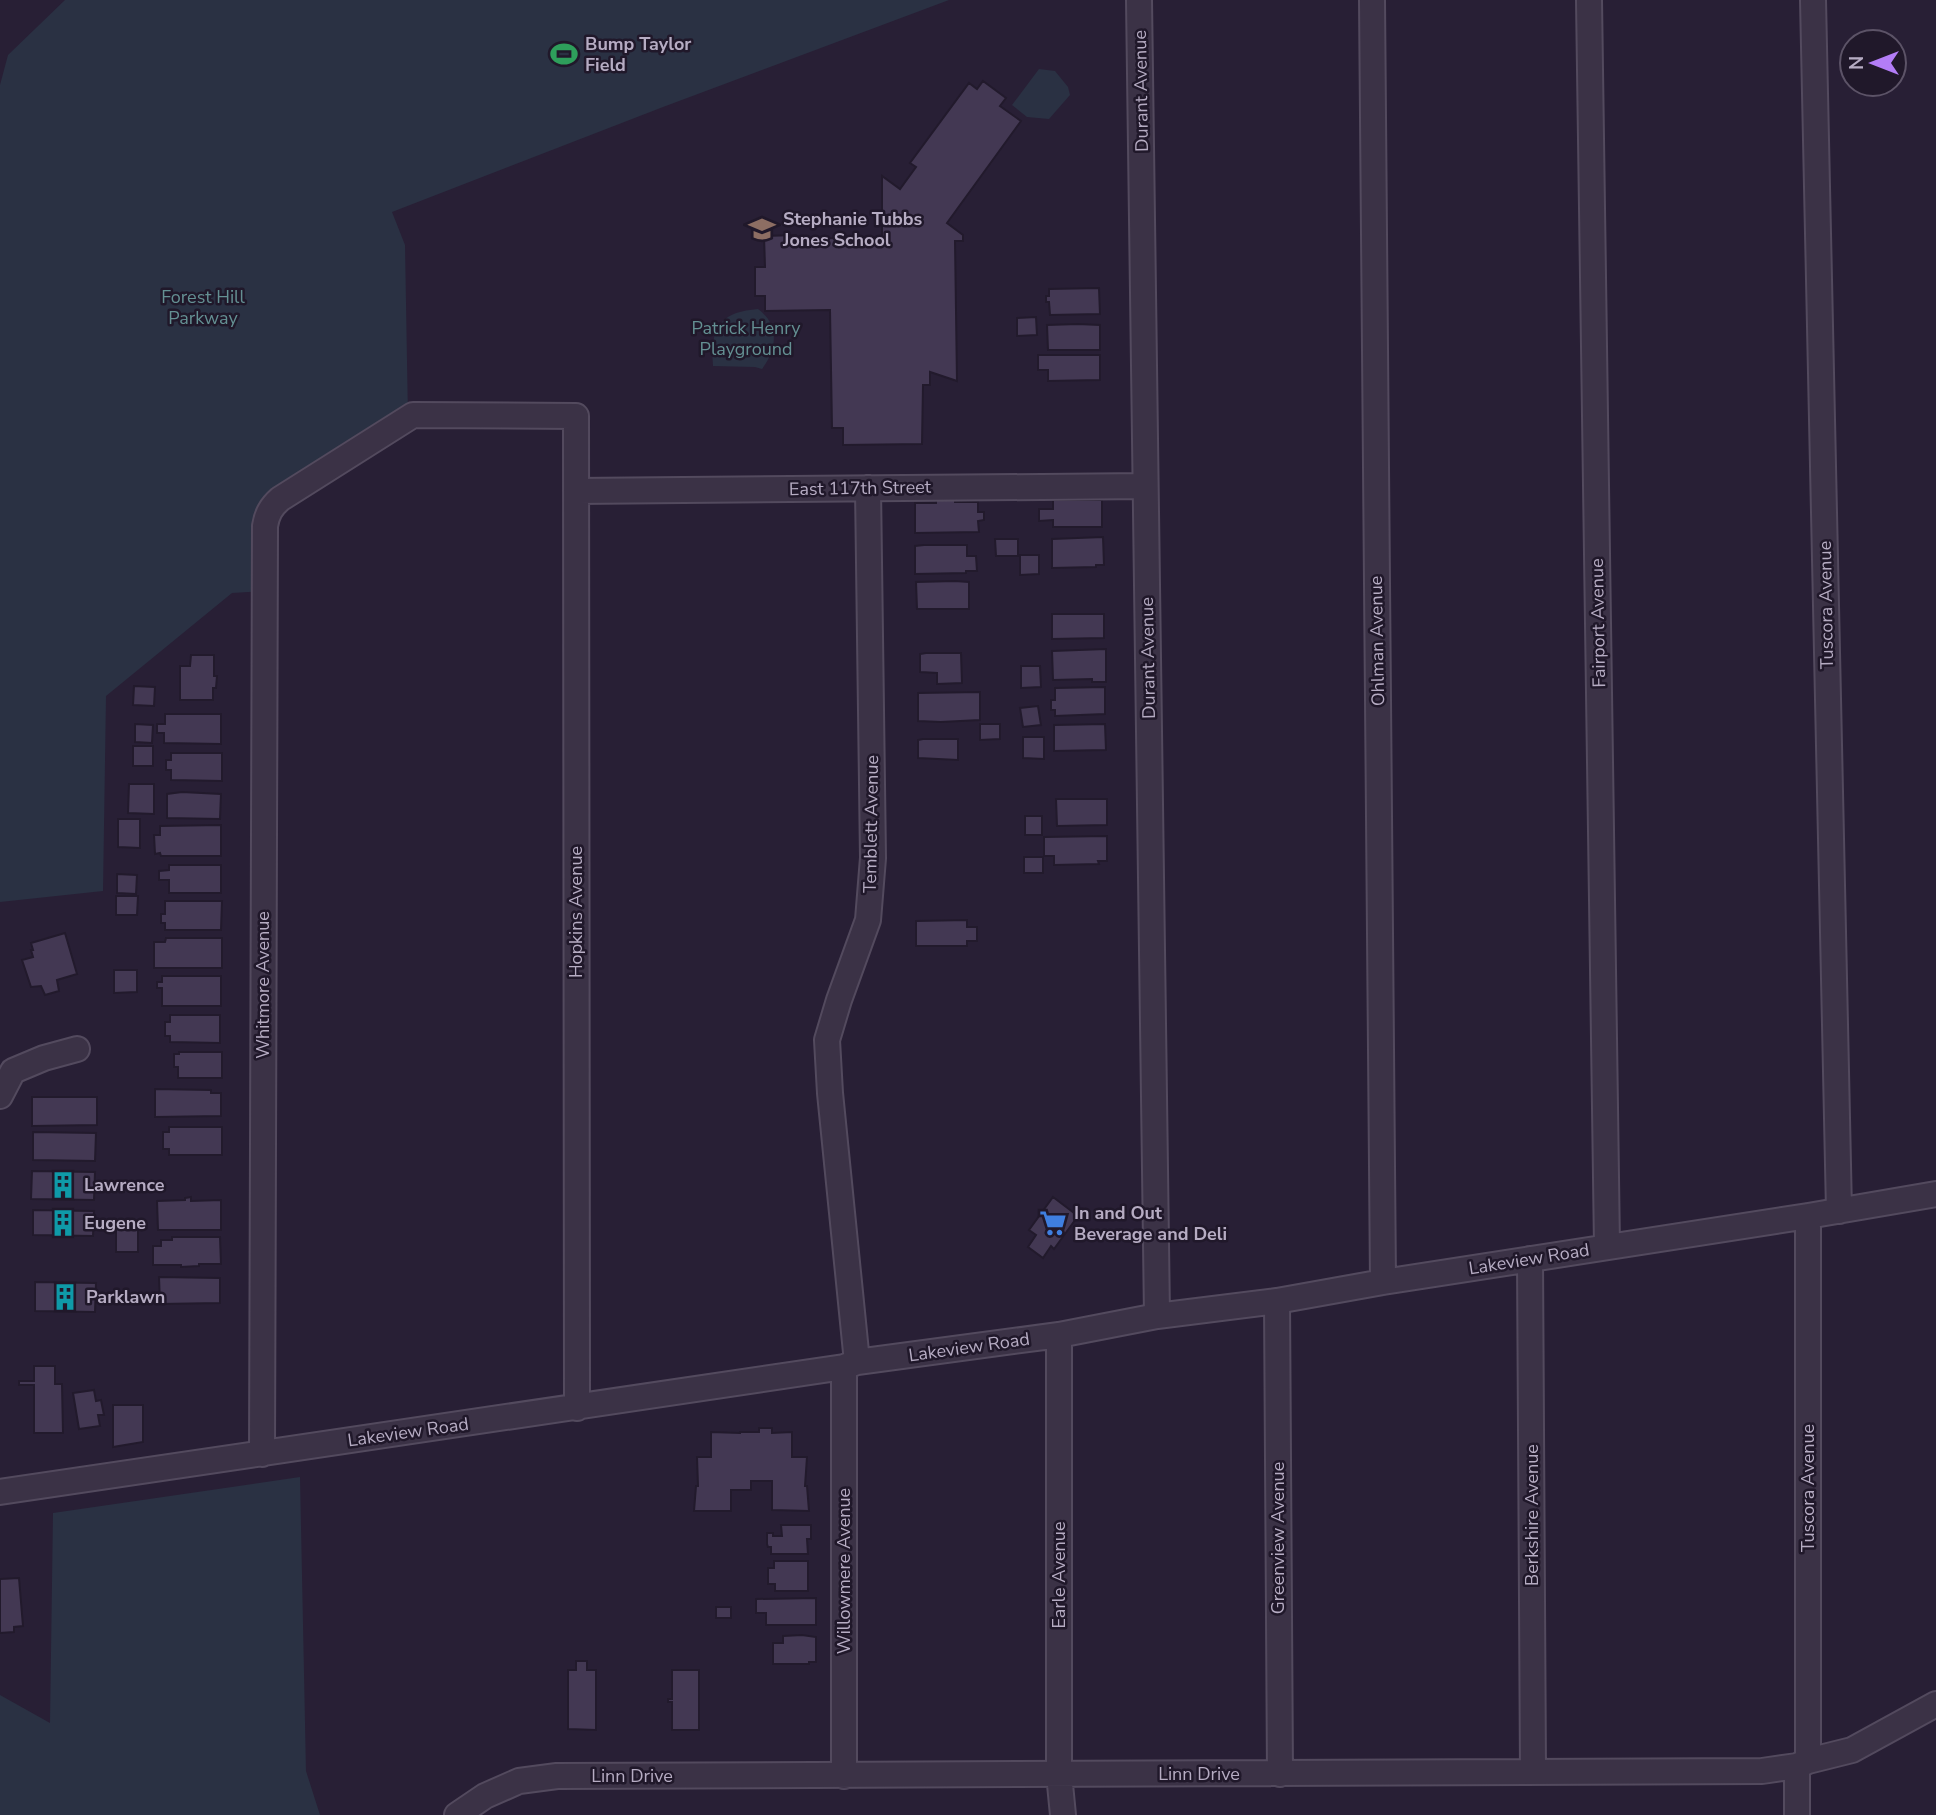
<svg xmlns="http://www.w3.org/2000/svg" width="1936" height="1815" viewBox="0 0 1936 1815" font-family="'Nunito Sans',sans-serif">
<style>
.green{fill:#2a3143}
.building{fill:#433853;stroke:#221a2c;stroke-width:2}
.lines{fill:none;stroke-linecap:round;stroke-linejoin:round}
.minor-casing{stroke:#534a5e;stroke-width:28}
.minor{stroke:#3b3246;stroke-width:24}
.labels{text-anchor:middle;stroke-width:5;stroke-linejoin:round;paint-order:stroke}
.poi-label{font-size:18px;font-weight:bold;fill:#b6acc3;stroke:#20182a;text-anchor:start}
.street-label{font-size:18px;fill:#b6acc3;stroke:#20182a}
.park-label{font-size:18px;fill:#649093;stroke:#20182a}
</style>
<rect width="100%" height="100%" fill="#281f35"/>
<path class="green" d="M 65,0 L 949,0 L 663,107 L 392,212 L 405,245 L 408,418 L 280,499 L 265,591 L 232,593 L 106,696 L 103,891 L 0,902 L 0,85 L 8,55 Z
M 1039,69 L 1055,71 L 1068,87 L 1070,95 L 1049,119 L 1027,117 L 1012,105 Z
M 758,309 C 780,325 777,349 762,369 L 755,367 L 713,366 C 710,329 719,312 758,309 Z
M 300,1477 L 306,1771 L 320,1815 L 0,1815 L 0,1695 L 50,1723 L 53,1513 Z"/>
<path class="building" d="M 983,81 L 1006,98 L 1000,106 L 1021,121 L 947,223 L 963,235 L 963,241 L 955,241 L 957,381 L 930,372 L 930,385 L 923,385 L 922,444 L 843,445 L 843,428 L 832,428 L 830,310 L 765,311 L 765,296 L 755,296 L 755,267 L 765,267 L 764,236 L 796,235 L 796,239 L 882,237 L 882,176 L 900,189 L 916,167 L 910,163 L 969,83 L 977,89 Z
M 1099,288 L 1100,314 L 1050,315 L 1049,302 L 1046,302 L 1046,296 L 1049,296 L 1049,289 Z
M 1036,317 L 1037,335 L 1017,336 L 1017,318 Z
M 1078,324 L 1100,325 L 1100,350 L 1048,350 L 1047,325 Z
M 1038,355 L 1100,355 L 1100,380 L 1048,381 L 1048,370 L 1038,370 Z
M 936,500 L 955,500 L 955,502 L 978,502 L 978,512 L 984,512 L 984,520 L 978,521 L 979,532 L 915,533 L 915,503 L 936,503 Z
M 1053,500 L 1102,500 L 1102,527 L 1053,527 L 1053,520 L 1039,521 L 1039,509 L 1053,509 Z
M 1103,537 L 1104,565 L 1096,565 L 1096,567 L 1052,568 L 1052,539 Z
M 995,539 L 1018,539 L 1018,556 L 996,556 Z
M 924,545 L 967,545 L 967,556 L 976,556 L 977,571 L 966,571 L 966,573 L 915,574 L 915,546 Z
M 1020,555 L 1039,555 L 1039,574 L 1020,575 Z
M 955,581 L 969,582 L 969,609 L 917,609 L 916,582 Z
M 1052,614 L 1104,614 L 1104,638 L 1052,639 Z
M 1106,649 L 1106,682 L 1092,682 L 1092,679 L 1053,680 L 1052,651 Z
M 926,653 L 961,653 L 962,683 L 937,684 L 937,673 L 920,672 L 920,654 Z
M 191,655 L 214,655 L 214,676 L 217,676 L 216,688 L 213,688 L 213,700 L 180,700 L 180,666 L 190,666 Z
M 1021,666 L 1040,666 L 1041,687 L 1021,688 Z
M 134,686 L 155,687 L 154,706 L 133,705 Z
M 1105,687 L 1105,714 L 1055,716 L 1055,710 L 1051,710 L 1051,700 L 1055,700 L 1055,688 Z
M 980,692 L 980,720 L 941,722 L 918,721 L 918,693 Z
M 1038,706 L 1041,725 L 1023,727 L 1020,708 Z
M 165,714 L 221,714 L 221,744 L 164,743 L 164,733 L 157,733 L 157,724 L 165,724 Z
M 135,724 L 153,725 L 152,743 L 135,742 Z
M 980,724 L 1000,724 L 1000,739 L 980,740 Z
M 1105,724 L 1106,750 L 1054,751 L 1054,725 Z
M 1023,737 L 1044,737 L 1044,759 L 1023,758 Z
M 923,739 L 958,739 L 958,760 L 918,758 L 918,740 Z
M 133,746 L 153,746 L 153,766 L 133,766 Z
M 171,753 L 222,753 L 222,781 L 171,780 L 171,770 L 166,770 L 166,760 L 171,760 Z
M 129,784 L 154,784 L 154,814 L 128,813 Z
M 182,792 L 221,794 L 220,819 L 167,818 L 167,794 Z
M 1056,799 L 1107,799 L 1107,825 L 1057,826 Z
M 1025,816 L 1042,816 L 1042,835 L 1025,835 Z
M 118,819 L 140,819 L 140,848 L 118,847 Z
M 221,825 L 221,856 L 161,856 L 160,853 L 155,854 L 154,835 L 160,835 L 160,826 Z
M 1107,836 L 1107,861 L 1098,861 L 1099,864 L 1054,865 L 1054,856 L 1044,856 L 1044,837 Z
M 1024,857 L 1043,857 L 1043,873 L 1024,873 Z
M 169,865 L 221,865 L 221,893 L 169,893 L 169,880 L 159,880 L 159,871 L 169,870 Z
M 117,874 L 137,875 L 136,894 L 117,893 Z
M 116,896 L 138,896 L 137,915 L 116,915 Z
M 165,901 L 222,901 L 221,930 L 165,930 L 165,923 L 161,923 L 161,914 L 165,914 Z
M 967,920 L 967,927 L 977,927 L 977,941 L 967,941 L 967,946 L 916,946 L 916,921 Z
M 65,933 L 77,974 L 57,980 L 59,991 L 45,995 L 41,986 L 31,987 L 22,960 L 33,957 L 31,950 L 33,950 L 31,943 Z
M 166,938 L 222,938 L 222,968 L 154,968 L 154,942 L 165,942 Z
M 114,970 L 137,970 L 137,992 L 114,993 Z
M 162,976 L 221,976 L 221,1006 L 162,1006 L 162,988 L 157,988 L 157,982 L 162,982 Z
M 170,1015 L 220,1015 L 220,1043 L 170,1042 L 170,1036 L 165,1036 L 165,1022 L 170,1022 Z
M 179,1052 L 222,1052 L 222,1078 L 178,1078 L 178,1067 L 174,1067 L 174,1054 L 179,1054 Z
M 155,1089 L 211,1090 L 211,1093 L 221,1093 L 221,1116 L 155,1117 Z
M 32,1097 L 97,1097 L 97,1125 L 32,1126 Z
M 169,1127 L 222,1127 L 222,1155 L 169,1155 L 169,1149 L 163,1149 L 163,1132 L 169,1132 Z
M 33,1132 L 96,1133 L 95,1161 L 33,1160 Z
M 32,1171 L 95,1172 L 94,1200 L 31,1199 Z
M 191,1197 L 191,1201 L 221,1200 L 221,1230 L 158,1230 L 157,1201 L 185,1200 L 185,1198 Z
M 1053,1197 L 1078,1216 L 1054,1249 L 1051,1246 L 1043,1258 L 1028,1247 L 1036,1235 L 1029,1230 Z
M 33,1210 L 94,1211 L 93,1236 L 33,1235 Z
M 116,1229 L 138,1229 L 138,1252 L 116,1252 Z
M 172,1237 L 220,1237 L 221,1264 L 199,1264 L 199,1266 L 181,1267 L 181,1265 L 153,1265 L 153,1246 L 161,1246 L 161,1240 L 172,1240 Z
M 159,1277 L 220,1278 L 220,1303 L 160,1304 Z
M 35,1282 L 96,1283 L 95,1312 L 35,1311 Z
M 34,1366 L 55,1366 L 55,1384 L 62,1384 L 63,1433 L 34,1433 L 34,1385 L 19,1385 L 19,1381 L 34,1381 Z
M 94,1390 L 96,1401 L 101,1400 L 104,1415 L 98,1415 L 100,1426 L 79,1429 L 73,1393 Z
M 113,1405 L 143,1405 L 143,1442 L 113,1447 Z
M 759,1428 L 772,1428 L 772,1433 L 792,1432 L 792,1457 L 807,1457 L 805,1486 L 807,1486 L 809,1511 L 772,1510 L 772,1481 L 751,1481 L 751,1490 L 731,1490 L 731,1511 L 694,1511 L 696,1486 L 698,1486 L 697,1457 L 711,1457 L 711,1432 L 740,1433 L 740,1432 L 759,1432 Z
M 781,1525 L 811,1525 L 811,1539 L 807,1539 L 808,1554 L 771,1554 L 771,1547 L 768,1547 L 767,1544 L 767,1533 L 773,1533 L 773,1536 L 782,1536 Z
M 774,1561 L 808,1561 L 808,1591 L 775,1591 L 775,1584 L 768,1584 L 768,1568 L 774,1568 Z
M 19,1578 L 23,1626 L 14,1627 L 14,1632 L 0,1633 L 0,1579 Z
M 816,1598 L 816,1625 L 766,1625 L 766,1613 L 756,1613 L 756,1599 Z
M 716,1607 L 731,1607 L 731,1618 L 716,1618 Z
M 802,1635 L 816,1637 L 816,1662 L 809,1662 L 809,1664 L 773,1664 L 773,1643 L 783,1643 L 783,1636 Z
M 576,1661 L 587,1661 L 587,1670 L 596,1670 L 596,1730 L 568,1729 L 568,1670 L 576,1670 Z
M 672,1670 L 699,1670 L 699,1730 L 672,1730 L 672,1702 L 668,1702 L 668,1699 L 672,1699 Z"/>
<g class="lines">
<defs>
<path id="minor" d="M 1139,0 L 1157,1316
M 1372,0 L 1383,1282
M 1589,0 L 1607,1246
M 1813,0 L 1839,1211
M 576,491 L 1145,486
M 0,1096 L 13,1071 L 44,1058 L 77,1049
M 1808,1216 L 1808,1761
M 1530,1259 L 1533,1771
M 1277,1301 L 1280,1774
M 1059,1335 L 1059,1774 L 1063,1815
M 857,1362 L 830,1093 L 827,1040 L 839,1000 L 868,920 L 873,858 L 868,488
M 844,1367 L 844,1776
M 262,1454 L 265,526 C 267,514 271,507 280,499 L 413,415 L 576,416 L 577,1408
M 0,1492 L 844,1367 L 857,1362 L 1059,1335 L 1157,1316 L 1277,1301 L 1383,1282 L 1808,1216 L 1936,1194
M 457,1815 L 485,1796 L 519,1781 L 557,1776 L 1762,1771 L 1797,1766 L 1808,1761 L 1852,1750 L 1936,1704
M 1797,1815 L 1797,1766"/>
</defs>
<use href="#minor" class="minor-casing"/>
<use href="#minor" class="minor"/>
</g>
<defs>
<symbol id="stadium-bare" viewBox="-9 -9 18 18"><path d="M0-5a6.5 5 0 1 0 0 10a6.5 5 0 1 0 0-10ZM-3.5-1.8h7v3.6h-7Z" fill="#2e9e5b" stroke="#20182a" stroke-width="2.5" paint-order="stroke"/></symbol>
<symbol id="school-bare" viewBox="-9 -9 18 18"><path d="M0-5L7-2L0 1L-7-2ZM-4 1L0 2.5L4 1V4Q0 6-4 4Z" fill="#8d6e63" stroke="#20182a" stroke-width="2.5" paint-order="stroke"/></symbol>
<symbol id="building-bare" viewBox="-9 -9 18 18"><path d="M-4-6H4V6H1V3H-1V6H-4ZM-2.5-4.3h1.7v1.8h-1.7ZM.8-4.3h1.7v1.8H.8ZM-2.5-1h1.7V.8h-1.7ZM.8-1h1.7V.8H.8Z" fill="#0f9aa8" stroke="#20182a" stroke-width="2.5" paint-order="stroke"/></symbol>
<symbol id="supermarket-bare" viewBox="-9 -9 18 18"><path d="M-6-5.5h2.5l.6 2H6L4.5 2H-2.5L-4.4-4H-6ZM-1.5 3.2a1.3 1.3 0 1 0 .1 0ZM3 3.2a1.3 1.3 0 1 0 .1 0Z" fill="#3f7fe0" stroke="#20182a" stroke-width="2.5" paint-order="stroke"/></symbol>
</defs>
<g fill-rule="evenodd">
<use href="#stadium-bare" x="545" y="35" width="38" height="38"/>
<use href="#school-bare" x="743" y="210" width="38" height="38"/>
<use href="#building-bare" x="44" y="1166" width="38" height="38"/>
<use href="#building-bare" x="44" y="1204" width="38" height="38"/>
<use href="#supermarket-bare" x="1034" y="1204" width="38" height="38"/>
<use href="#building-bare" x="46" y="1278" width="38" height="38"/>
</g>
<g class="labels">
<g class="poi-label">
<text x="585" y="50">Bump Taylor<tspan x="585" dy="21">Field</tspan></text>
<text x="783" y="225">Stephanie Tubbs<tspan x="783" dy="21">Jones School</tspan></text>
<text x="84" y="1191">Lawrence</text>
<text x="1074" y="1219">In and Out<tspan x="1074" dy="21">Beverage and Deli</tspan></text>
<text x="84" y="1229">Eugene</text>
<text x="86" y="1303">Parklawn</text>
</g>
<g class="street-label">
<text transform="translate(1141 91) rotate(-91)" y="6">Durant Avenue</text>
<text transform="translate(860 488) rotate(-1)" y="6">East 117th Street</text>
<text transform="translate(1826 605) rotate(-91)" y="6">Tuscora Avenue</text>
<text transform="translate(1598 623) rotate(-91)" y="6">Fairport Avenue</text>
<text transform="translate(1377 641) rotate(-91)" y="6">Ohlman Avenue</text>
<text transform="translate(1148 658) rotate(-91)" y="6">Durant Avenue</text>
<text transform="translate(871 824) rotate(-89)" y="6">Temblett Avenue</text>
<text transform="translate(576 912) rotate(-90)" y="6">Hopkins Avenue</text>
<text transform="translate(263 985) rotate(-90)" y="6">Whitmore Avenue</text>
<text transform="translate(1529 1259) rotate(-9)" y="6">Lakeview Road</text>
<text transform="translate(969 1347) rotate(-8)" y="6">Lakeview Road</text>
<text transform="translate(408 1432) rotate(-8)" y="6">Lakeview Road</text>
<text transform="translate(1808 1488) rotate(-90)" y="6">Tuscora Avenue</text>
<text transform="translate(1532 1515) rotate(-90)" y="6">Berkshire Avenue</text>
<text transform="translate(1278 1538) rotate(-90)" y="6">Greenview Avenue</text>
<text transform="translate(844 1571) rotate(-90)" y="6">Willowmere Avenue</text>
<text transform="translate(1059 1575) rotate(-90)" y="6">Earle Avenue</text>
<text x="1199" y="1780">Linn Drive</text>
<text x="632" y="1782">Linn Drive</text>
</g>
<g class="park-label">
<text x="203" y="303">Forest Hill<tspan x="203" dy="21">Parkway</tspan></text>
<text x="746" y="334">Patrick Henry<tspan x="746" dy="21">Playground</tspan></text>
</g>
</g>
<g transform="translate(1873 63) rotate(270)"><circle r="33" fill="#20182a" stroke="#5c5367" stroke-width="2"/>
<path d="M0-5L12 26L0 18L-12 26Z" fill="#b37df7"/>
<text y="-10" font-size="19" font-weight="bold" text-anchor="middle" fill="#b6acc3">N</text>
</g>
</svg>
